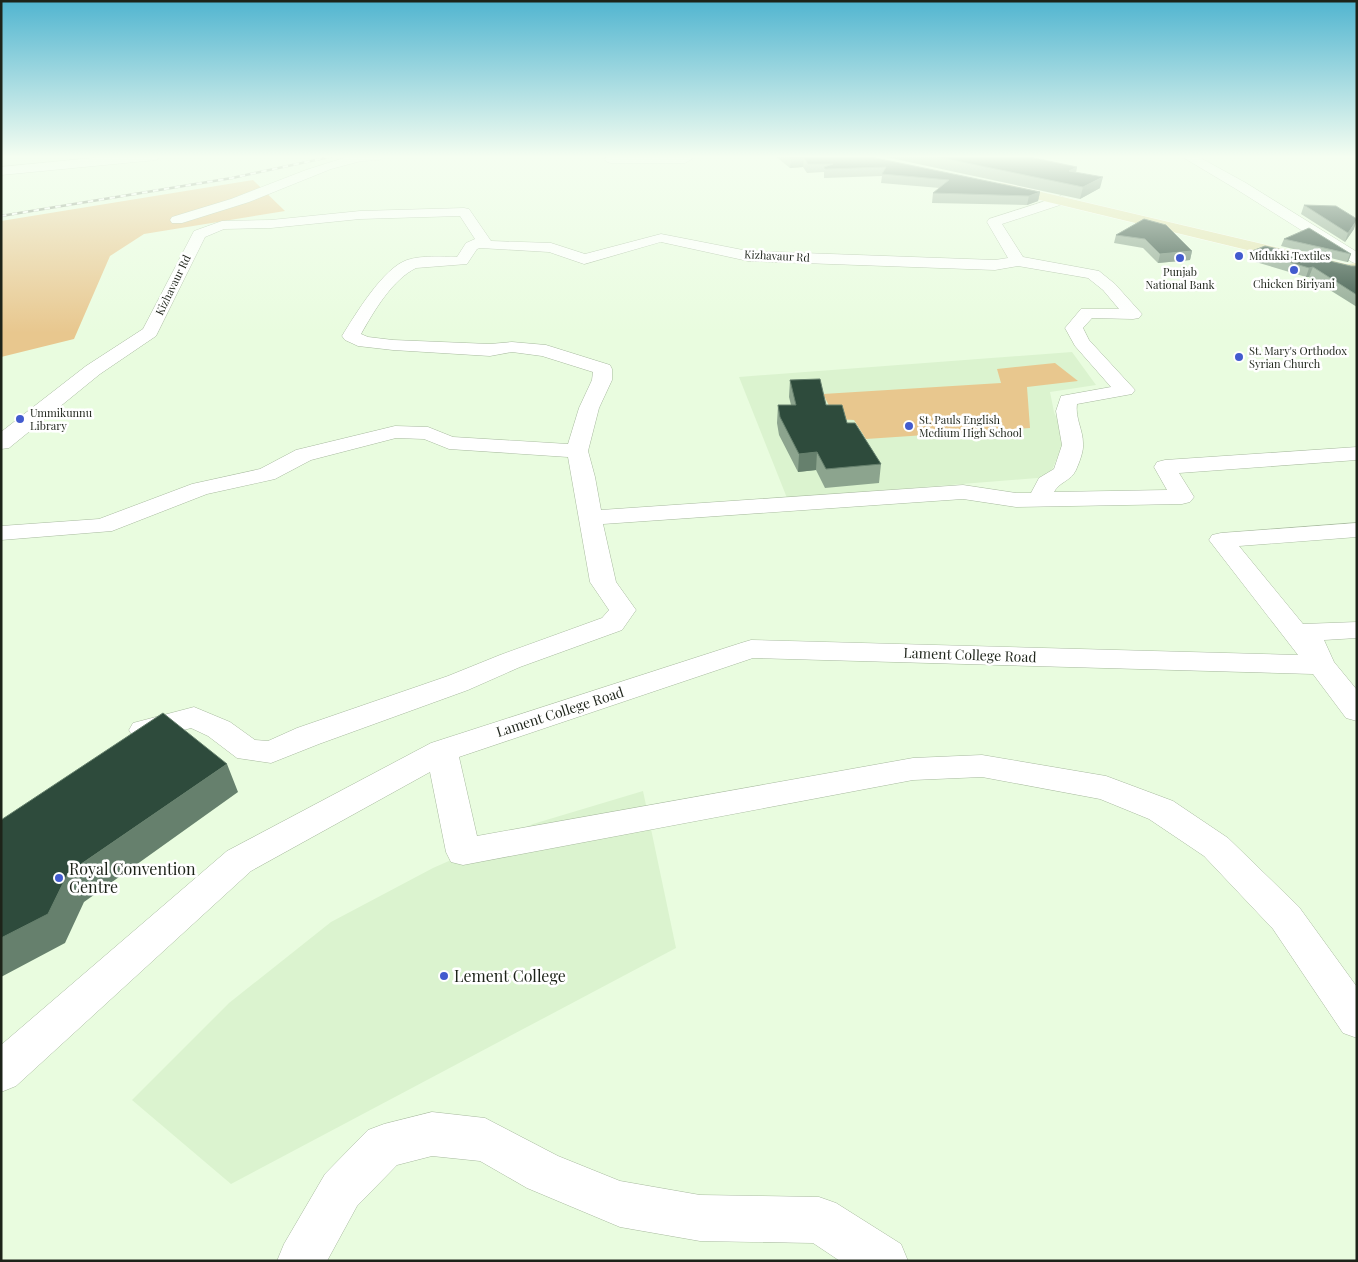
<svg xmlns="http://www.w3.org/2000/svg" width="1358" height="1262" viewBox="0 0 1358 1262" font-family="'Playfair Display',serif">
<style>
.built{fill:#dbf3cf}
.green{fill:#e8c78e}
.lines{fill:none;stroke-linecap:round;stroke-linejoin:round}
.minor-casing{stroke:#a8ba9f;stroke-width:1}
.major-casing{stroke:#fff;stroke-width:1}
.minor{fill:#fff;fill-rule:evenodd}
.major{fill:#e3e2ae;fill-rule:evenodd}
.rail-casing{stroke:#7b8774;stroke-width:2.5}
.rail{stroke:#fff;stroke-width:2;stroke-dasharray:5.5;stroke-linecap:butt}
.wall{fill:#8ca48e}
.shaded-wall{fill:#66806d}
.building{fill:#2e4b3c;stroke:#66806d}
.poi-dot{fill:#425bce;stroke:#fff;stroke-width:2}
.labels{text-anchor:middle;stroke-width:5;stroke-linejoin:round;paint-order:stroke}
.far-street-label{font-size:11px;fill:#1d2319;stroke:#fff}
.far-poi-label{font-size:11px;fill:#1d2319;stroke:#fff;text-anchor:start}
.street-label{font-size:14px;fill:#1d2319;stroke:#fff}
.near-poi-label{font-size:16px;fill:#1d2319;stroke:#fff;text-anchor:start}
</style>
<rect width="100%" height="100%" fill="#e9fcdf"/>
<path class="built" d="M 1072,352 L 1096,385 L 1050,392 L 1054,412 L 1065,439 L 1049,477 L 787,498 L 739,377 Z
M 643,791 L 676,948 L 231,1184 L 132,1100 L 229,1003 L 331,922 L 433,868 L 533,824 Z"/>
<path class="green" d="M 253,180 L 285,211 L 144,234 L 110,256 L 74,339 L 1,357 L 1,221 Z
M 1055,363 L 1078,381 L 1027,387 L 1030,428 L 866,439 L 854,420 L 836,419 L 823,394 L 1001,383 L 997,369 Z"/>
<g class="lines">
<defs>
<path id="minor" d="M 113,156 L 162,156 L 156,160 L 1,175 L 1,167 Z
M 350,156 L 385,156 L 379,160 L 361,161 L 331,169 L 249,202 L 182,223 L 172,223 L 170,220 L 172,217 L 231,199 L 306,170 Z
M 607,156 L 697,156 L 685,163 L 611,163 L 607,162 L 605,159 Z
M 1181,156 L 1197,156 L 1246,183 L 1357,252 L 1357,264 L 1352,262 L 1236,189 Z
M 1061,196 L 1068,200 L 1066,203 L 1002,224 L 1023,257 L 1099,271 L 1115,284 L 1142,314 L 1139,318 L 1133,319 L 1092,318 L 1083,328 L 1089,340 L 1135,390 L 1132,394 L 1077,404 C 1075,418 1083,430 1083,443 C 1084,451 1079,463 1076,470 C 1071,481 1059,482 1054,492 L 1167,490 L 1154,467 L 1157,462 L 1165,460 L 1357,447 L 1357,460 L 1179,473 L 1194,497 L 1190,502 L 1182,504 L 1016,507 L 963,499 L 603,524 L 616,582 L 636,610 L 622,630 L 520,667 L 468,690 L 319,744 L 271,763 L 237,758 L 208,736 L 191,728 L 144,741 L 133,737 L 129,730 L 133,723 L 194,707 L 230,722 L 255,740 L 268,741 L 297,728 L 448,676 L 500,655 L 602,618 L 609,610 L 590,582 L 568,457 L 449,449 L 424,439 L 396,438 L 311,460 L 275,479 L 207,494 L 112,531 L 1,540 L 1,526 L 99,519 L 192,484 L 260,469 L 296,450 L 395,426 L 428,427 L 453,437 L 568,444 L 579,408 L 592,380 L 593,372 L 542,356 L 512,352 L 490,356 L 393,350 L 358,346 L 345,340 L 342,336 C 355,315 383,268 407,260 C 422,255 441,257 457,257 L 466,243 L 475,239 L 460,216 L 360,219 L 271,228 L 224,229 L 205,237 L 156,336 L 100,374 L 9,448 L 1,449 L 1,432 L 86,366 L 143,329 L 194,231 L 222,221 L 271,220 L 360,211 L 464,208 L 469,209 L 491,241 L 551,243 L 585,254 L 661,234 L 748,251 L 995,260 L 1008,258 L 987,222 L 989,219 ZM 661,242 L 748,261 L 995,270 L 1018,266 L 1088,278 L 1103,290 L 1119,309 L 1081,309 L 1065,328 L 1075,346 L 1111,387 L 1061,396 L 1056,411 L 1062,445 L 1054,469 L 1039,478 L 1031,493 L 1016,493 L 963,485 L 601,510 L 595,477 L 588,451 L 599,408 L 612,380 L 612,369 L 610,365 L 546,345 L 512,342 L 490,344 L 393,340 L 368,337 L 361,334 C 374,311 392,280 416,268 L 467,264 L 477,249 L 480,248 L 549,252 L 584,264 Z
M 1357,523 L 1357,537 L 1239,546 L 1303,624 L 1357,622 L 1357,638 L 1324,640 L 1334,662 L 1357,690 L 1357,721 L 1346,718 L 1313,674 L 753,658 L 459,757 L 477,836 L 913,758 L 982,755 L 1106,776 L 1173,801 L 1228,838 L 1299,907 L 1357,987 L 1357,1038 L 1343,1033 L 1273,929 L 1204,856 L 1149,819 L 1100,799 L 982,777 L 913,780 L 463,865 L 451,862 L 446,852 L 430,772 L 251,871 L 16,1086 L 1,1092 L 1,1045 L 227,851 L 431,743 L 741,643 L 751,640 L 1298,655 L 1209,540 L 1212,535 L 1221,533 Z
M 432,1112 L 485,1118 L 558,1156 L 620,1181 L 700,1195 L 819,1197 L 836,1203 L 901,1244 L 908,1261 L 840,1261 L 813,1243 L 700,1241 L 620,1227 L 527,1188 L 480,1161 L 432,1156 L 397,1165 L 357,1206 L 327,1261 L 277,1261 L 284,1244 L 325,1174 L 368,1130 L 384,1124 Z"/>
<path id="major" d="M 1003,183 L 1347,264 L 1357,263 L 1357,273 L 1347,274 L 998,190 L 996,187 L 998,184 Z"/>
</defs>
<use href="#minor" class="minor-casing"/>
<use href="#major" class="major-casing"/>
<use href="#minor" class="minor"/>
<use href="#major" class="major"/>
<defs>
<path id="rail" d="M 1,216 L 232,178 L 334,156"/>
</defs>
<use href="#rail" class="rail-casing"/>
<use href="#rail" class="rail"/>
</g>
<path class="wall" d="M 775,156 L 866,156 L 1040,192 L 1038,201 L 1027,205 L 932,203 L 933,193 L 940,188 L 881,183 L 882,176 L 824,178 L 824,172 L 807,173 L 803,167 L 790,168 Z
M 881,156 L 1025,156 L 1077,167 L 1076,172 L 1100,188 L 1080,199 Z
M 1304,205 L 1354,229 L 1345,242 L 1301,214 Z
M 1144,219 L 1192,251 L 1190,260 L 1158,263 L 1143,248 L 1114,243 L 1116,235 Z
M 1284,239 L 1351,254 L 1348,262 L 1347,262 L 1281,246 Z
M 1252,251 L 1351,266 L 1357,266 L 1357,307 L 1309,277 L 1306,277 L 1249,260 Z
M 790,380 L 826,405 L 847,423 L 881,464 L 879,483 L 825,488 L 816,470 L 798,472 L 779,435 L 777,423 L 778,405 L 791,405 L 789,397 Z"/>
<path class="shaded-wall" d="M 804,158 L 803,167 L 790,168 L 791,159 Z
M 1077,167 L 1075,177 L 1069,171 Z
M 1103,177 L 1100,188 L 1080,199 L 1083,187 Z
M 1040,192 L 1038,201 L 1027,205 L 1029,196 Z
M 1357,220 L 1354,229 L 1345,242 L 1348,233 Z
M 1192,251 L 1190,260 L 1158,263 L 1160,254 Z
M 1350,254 L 1351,254 L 1348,262 L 1347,262 Z
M 1313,267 L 1309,277 L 1306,277 L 1309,268 Z
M 817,452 L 816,470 L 798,472 L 799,454 Z
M 227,764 L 238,792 L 84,902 L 65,943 L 1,977 L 1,938 L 68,873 Z"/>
<path class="building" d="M 787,156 L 866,156 L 1040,192 L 1029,196 L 933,193 L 949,180 L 882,174 L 886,167 L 825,169 L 824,167 L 833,164 L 808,164 L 804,158 L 791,159 Z
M 933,156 L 1025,156 L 1077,167 L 1069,171 L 1103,177 L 1083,187 Z
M 1304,205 L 1336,206 L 1357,219 L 1357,220 L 1348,233 Z
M 1144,219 L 1166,225 L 1192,251 L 1160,254 L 1145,239 L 1116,235 Z
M 1309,228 L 1351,254 L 1284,239 Z
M 1265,246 L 1351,266 L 1357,266 L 1357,295 L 1313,267 L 1309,268 L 1252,251 Z
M 820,379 L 826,405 L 842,405 L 847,423 L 855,423 L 881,464 L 826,469 L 817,452 L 799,454 L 780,417 L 778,405 L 796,405 L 790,380 Z
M 163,713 L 227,764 L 68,873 L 48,914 L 1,938 L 1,820 Z"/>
<linearGradient id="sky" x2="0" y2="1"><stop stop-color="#51b5d0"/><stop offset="0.47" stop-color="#f5fef1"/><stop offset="1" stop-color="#f5fef1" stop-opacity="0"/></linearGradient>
<rect width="1358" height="333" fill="url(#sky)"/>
<g class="poi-dot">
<circle cx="1239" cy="256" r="5"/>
<circle cx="1180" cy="258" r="5"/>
<circle cx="1294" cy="270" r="5"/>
<circle cx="1239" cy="357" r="5"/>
<circle cx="20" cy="419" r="5"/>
<circle cx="909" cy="426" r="5"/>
<circle cx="59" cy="878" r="5"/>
<circle cx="444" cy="976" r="5"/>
</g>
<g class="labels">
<g class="far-street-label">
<text transform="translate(777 256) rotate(3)" y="4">Kizhavaur Rd</text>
<text transform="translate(173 285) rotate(-64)" y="4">Kizhavaur Rd</text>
</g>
<g class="far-poi-label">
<text x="1249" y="260">Midukki Textiles</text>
<text x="1180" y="276" text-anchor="middle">Punjab<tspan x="1180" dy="13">National Bank</tspan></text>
<text x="1294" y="288" text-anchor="middle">Chicken Biriyani</text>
<text x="1249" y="355">St. Mary's Orthodox<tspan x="1249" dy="13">Syrian Church</tspan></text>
<text x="30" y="417">Ummikunnu<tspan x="30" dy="13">Library</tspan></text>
<text x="919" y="424">St. Pauls English<tspan x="919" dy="13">Medium High School</tspan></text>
</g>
<g class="street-label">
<text transform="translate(970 655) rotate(2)" y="5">Lament College Road</text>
<text transform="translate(560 712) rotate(-18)" y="5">Lament College Road</text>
</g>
<g class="near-poi-label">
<text x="69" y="875">Royal Convention<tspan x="69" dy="18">Centre</tspan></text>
<text x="454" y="982">Lement College</text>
</g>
</g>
<rect width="1358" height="1262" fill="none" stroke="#1d2319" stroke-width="5"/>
</svg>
